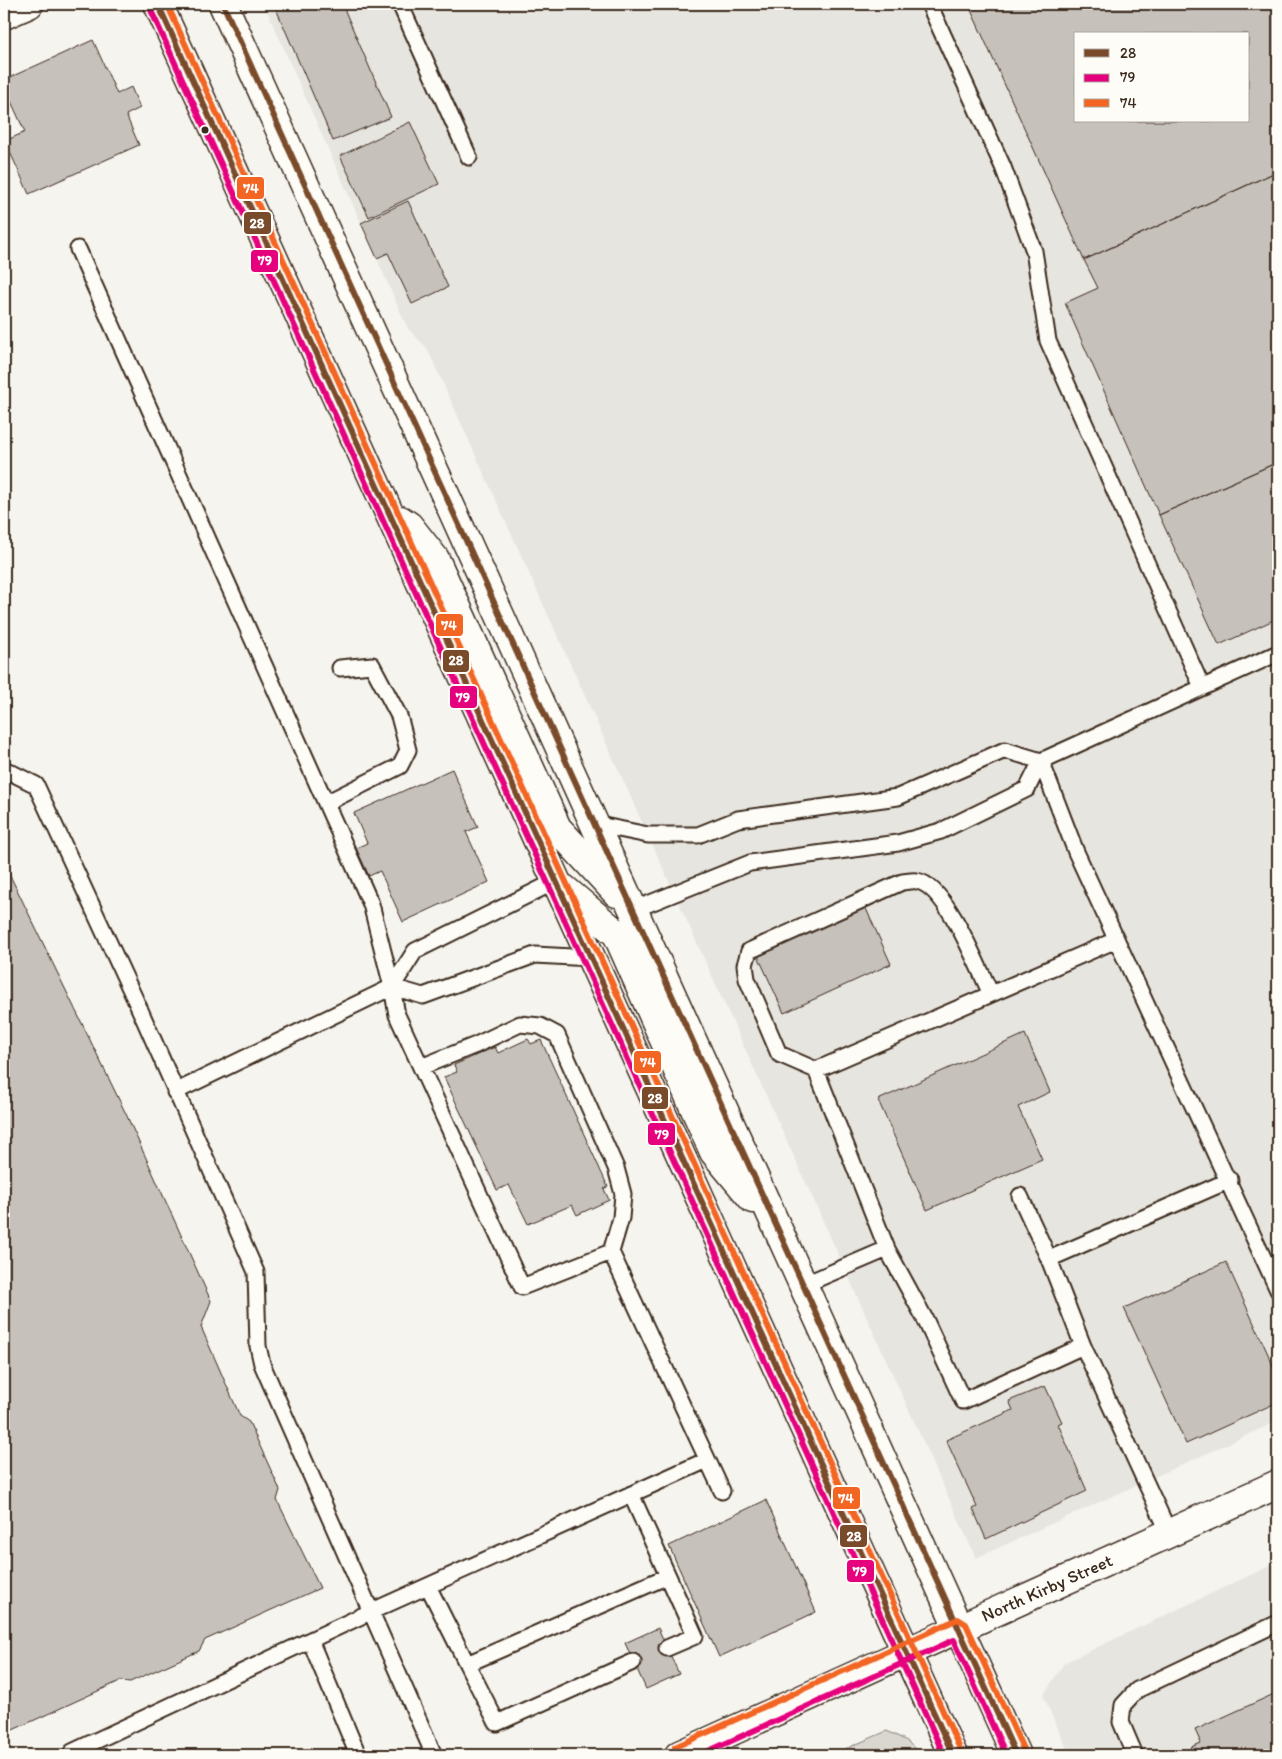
<svg xmlns="http://www.w3.org/2000/svg" width="1282" height="1759" viewBox="0 0 1282 1759" font-family="Itim,sans-serif">
<style>
.built{fill:#e7e5df;fill-rule:evenodd}
.green{fill:#dad6d0;stroke:#8a8077}
.building{fill:#c7c1bb;stroke:#3b2a1e;fill-rule:evenodd}
.lines{fill:none;stroke-linecap:round;stroke-linejoin:round}
.lane-casing{stroke:#3b2a1e;stroke-width:19}
.street-casing{stroke:#3b2a1e;stroke-width:31}
.secondary-casing{stroke:#3b2a1e;stroke-width:31}
.primary-casing{stroke:#3b2a1e;stroke-width:31}
.lane{stroke:#fdfcf7;stroke-width:15}
.street{stroke:#fdfcf7;stroke-width:28}
.secondary{stroke:#fdfcf7;stroke-width:28}
.primary{stroke:#fdfcf7;stroke-width:28}
.bus-1-casing{stroke:#fdfcf7;stroke-width:10}
.bus-2-casing{stroke:#fdfcf7;stroke-width:10}
.bus-3-casing{stroke:#fdfcf7;stroke-width:10}
.bus-1{stroke:#7a4b2a;stroke-width:6}
.bus-2{stroke:#e5007d;stroke-width:6}
.bus-3{stroke:#f26522;stroke-width:6}
.bus-dot{fill:#3b2a1e;stroke:#fdfcf7;stroke-width:2}
.labels{text-anchor:middle;stroke-width:4.5;stroke-linejoin:round;paint-order:stroke}
.street-label{font-size:18px;fill:#3b2a1e;stroke:#fdfcf7}
.line-badge{stroke:#fdfcf7;stroke-width:2}
.badge-label{font-size:14px;text-anchor:middle;font-weight:bold;fill:#fff}
</style>
<rect width="100%" height="100%" fill="#f5f4ee"/>
<filter id="ink" filterUnits="userSpaceOnUse"><feTurbulence type="fractalNoise" baseFrequency=".02" numOctaves="2"/><feDisplacementMap in="SourceGraphic" scale="10" xChannelSelector="R" yChannelSelector="G"/><feConvolveMatrix kernelMatrix="1 2 1 2 8 2 1 2 1" color-interpolation-filters="sRGB"/></filter>
<g filter="url(#ink)">
<path class="built" d="M 264,4 L 1278,4 L 1278,1421 L 976,1558 L 427,348 L 408,329 ZM 1076,34 L 1248,34 L 1248,121 L 1076,121 Z
M 1278,1562 L 1278,1755 L 1070,1755 L 1043,1696 L 1064,1663 Z"/>
<path class="green" d="M 887,1731 L 907,1741 L 921,1755 L 831,1755 Z"/>
<path class="building" d="M 274,4 L 342,4 L 391,117 L 333,141 Z
M 980,4 L 1278,4 L 1278,171 L 1084,260 L 970,8 ZM 1076,34 L 1248,34 L 1248,121 L 1076,121 Z
M 93,40 L 117,94 L 131,87 L 140,108 L 126,115 L 139,145 L 29,194 L 5,141 L 25,132 L 4,86 L 4,80 Z
M 410,122 L 439,184 L 369,217 L 340,156 Z
M 1278,171 L 1278,462 L 1159,515 L 1065,303 L 1098,288 L 1084,260 Z
M 408,201 L 448,287 L 412,304 L 388,253 L 377,258 L 361,223 Z
M 1278,462 L 1278,618 L 1219,645 L 1159,515 Z
M 452,769 L 478,827 L 466,832 L 489,882 L 403,922 L 380,871 L 369,876 L 356,848 L 367,843 L 354,813 Z
M 4,863 L 126,1114 L 211,1301 L 201,1327 L 240,1416 L 249,1422 L 280,1490 L 277,1500 L 320,1588 L 205,1640 L 199,1651 L 130,1682 L 120,1681 L 4,1734 Z
M 863,902 L 891,964 L 784,1013 L 758,956 L 789,941 L 787,937 Z
M 1025,1034 L 1050,1092 L 1018,1107 L 1042,1159 L 927,1210 L 878,1100 Z
M 528,1039 L 531,1044 L 541,1040 L 608,1187 L 604,1189 L 609,1200 L 577,1215 L 572,1205 L 528,1224 L 509,1185 L 497,1190 L 444,1077 L 457,1072 L 454,1065 L 495,1047 L 498,1053 Z
M 1226,1262 L 1278,1376 L 1278,1402 L 1186,1444 L 1124,1308 Z
M 1045,1386 L 1062,1422 L 1058,1424 L 1087,1491 L 986,1539 L 973,1509 L 977,1507 L 946,1440 L 1013,1410 L 1009,1401 Z
M 766,1500 L 816,1612 L 719,1657 L 669,1546 Z
M 658,1628 L 679,1674 L 646,1689 L 625,1643 Z
M 1278,1689 L 1278,1755 L 1195,1755 L 1191,1747 L 1201,1743 L 1195,1730 L 1274,1694 L 1273,1691 Z"/>
<g class="lines">
<defs>
<path id="lane" d="M 400,4 L 469,157
M 929,4 L 1003,167 L 1034,251 L 1048,341 L 1202,687
M 78,249 L 371,904 L 392,987 L 397,1015 L 522,1287 L 611,1252 L 722,1491
M 1041,761 L 1076,852 L 1278,1290
M 4,769 L 36,785 L 140,1010 L 256,1272 L 258,1346 L 262,1364 L 434,1755
M 326,803 L 400,766 L 408,750 L 399,716 L 372,665 L 340,668
M 594,824 L 648,835 L 698,835 L 738,819 L 898,797 L 1005,750 L 1041,761
M 633,910 L 750,863 L 898,843 L 941,831 L 1027,789 L 1041,761 L 1278,653
M 392,987 L 423,996 L 535,955 L 591,958
M 421,1067 L 476,1045 L 520,1024 L 540,1026 L 557,1035 L 616,1168 L 623,1194 L 621,1218 L 611,1252
M 816,1070 L 779,1054 L 747,979 L 745,965 L 749,951 L 902,882 C 906,882 912,880 917,881 C 947,886 978,968 991,994
M 175,1092 L 392,987 L 415,951 L 556,881
M 1020,1196 L 1049,1259
M 887,1249 L 816,1070 L 1116,940
M 803,1285 L 887,1249 L 925,1319 L 963,1401 L 1083,1346 L 1169,1533
M 1083,1346 L 1049,1259 L 1230,1180
M 428,1586 L 467,1664 L 668,1576 L 631,1494
M 310,1640 L 358,1755
M 667,1648 L 695,1636 L 668,1576
M 467,1664 L 497,1723 L 633,1662
M 73,1755 L 72,1752 L 370,1612 L 707,1460
M 1135,1755 L 1121,1722 L 1123,1705 L 1137,1690 L 1278,1623"/>
<path id="street" d="M 4,15 L 29,4"/>
<path id="secondary" d="M 679,1755 L 1278,1484"/>
<path id="primary" d="M 158,4 L 953,1755
M 223,4 L 1016,1755
M 400,520 L 409,526 L 435,559 L 557,828 L 617,893
M 564,889 L 617,934 L 714,1152 L 753,1199"/>
</defs>
<use href="#lane" class="lane-casing"/>
<use href="#street" class="street-casing"/>
<use href="#secondary" class="secondary-casing"/>
<use href="#primary" class="primary-casing"/>
<use href="#lane" class="lane"/>
<use href="#street" class="street"/>
<use href="#secondary" class="secondary"/>
<use href="#primary" class="primary"/>
<defs>
<path id="bus-1" d="M 158,4 L 953,1755
M 223,4 L 1016,1755"/>
<path id="bus-2" d="M 150,8 L 944,1755
M 700,1755 L 954,1640 L 1006,1755"/>
<path id="bus-3" d="M 167,4 L 961,1751
M 675,1747 L 958,1619 L 966,1624 L 1024,1751"/>
</defs>
<use href="#bus-1" class="bus-1-casing"/>
<use href="#bus-2" class="bus-2-casing"/>
<use href="#bus-3" class="bus-3-casing"/>
<use href="#bus-1" class="bus-1"/>
<use href="#bus-2" class="bus-2"/>
<use href="#bus-3" class="bus-3"/>
</g>
</g>
<circle class="bus-dot" cx="205" cy="130" r="4.5"/>
<g class="labels">
<g class="street-label">
<text transform="translate(1047 1588) rotate(-24)" y="6">North Kirby Street</text>
</g>
</g>
<g class="line-badge">
<rect x="236" y="176" width="29" height="24" rx="5" fill="#f26522"/>
<rect x="243" y="211" width="29" height="24" rx="5" fill="#7a4b2a"/>
<rect x="250" y="249" width="29" height="24" rx="5" fill="#e5007d"/>
<rect x="435" y="613" width="29" height="24" rx="5" fill="#f26522"/>
<rect x="442" y="649" width="28" height="24" rx="5" fill="#7a4b2a"/>
<rect x="449" y="685" width="29" height="24" rx="5" fill="#e5007d"/>
<rect x="633" y="1050" width="29" height="24" rx="5" fill="#f26522"/>
<rect x="641" y="1086" width="28" height="24" rx="5" fill="#7a4b2a"/>
<rect x="647" y="1122" width="29" height="24" rx="5" fill="#e5007d"/>
<rect x="832" y="1486" width="29" height="24" rx="5" fill="#f26522"/>
<rect x="839" y="1524" width="29" height="24" rx="5" fill="#7a4b2a"/>
<rect x="846" y="1559" width="29" height="24" rx="5" fill="#e5007d"/>
</g>
<g class="badge-label">
<text x="251" y="193">74</text>
<text x="257" y="228">28</text>
<text x="265" y="265">79</text>
<text x="449" y="630">74</text>
<text x="456" y="665">28</text>
<text x="463" y="702">79</text>
<text x="648" y="1067">74</text>
<text x="655" y="1103">28</text>
<text x="662" y="1139">79</text>
<text x="846" y="1503">74</text>
<text x="854" y="1541">28</text>
<text x="860" y="1576">79</text>
</g>
<rect width="1282" height="1759" fill="none" stroke="#fdfcf7" stroke-width="20"/>
<rect x="10" y="10" width="1262" height="1739" fill="none" stroke="#3b2a1e" stroke-width="2" filter="url(#ink)"/>
<rect x="1074" y="32" width="175" height="90" fill="#fdfcf7" stroke="#afa8a0"/>
<rect x="1084" y="49" width="25" height="8" fill="#7a4b2a" stroke="#afa8a0"/>
<text x="1120" y="58" font-size="15" fill="#3b2a1e">28</text>
<rect x="1084" y="74" width="25" height="8" fill="#e5007d" stroke="#afa8a0"/>
<text x="1120" y="82" font-size="15" fill="#3b2a1e">79</text>
<rect x="1084" y="99" width="25" height="8" fill="#f26522" stroke="#afa8a0"/>
<text x="1120" y="108" font-size="15" fill="#3b2a1e">74</text>
</svg>
